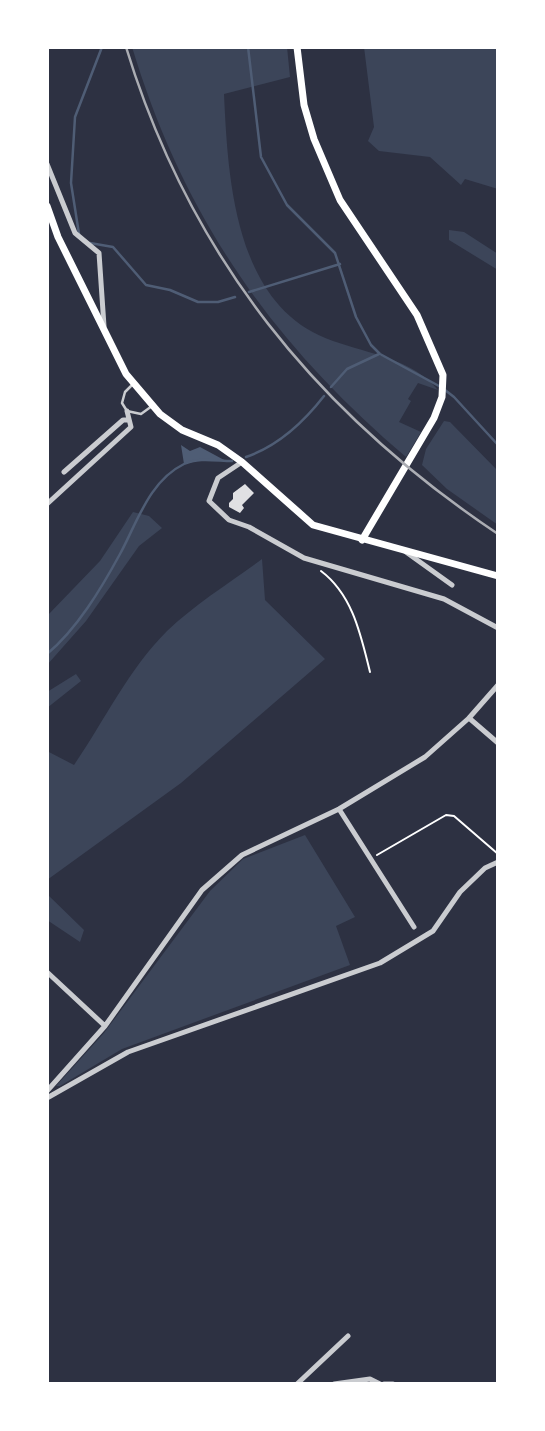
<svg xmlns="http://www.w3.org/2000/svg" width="545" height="1431" viewBox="0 0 545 1431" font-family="Cabin,sans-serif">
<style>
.green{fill:#3c4559}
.water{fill:#4f5d75}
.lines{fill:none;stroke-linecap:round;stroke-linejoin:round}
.stream{stroke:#4f5d75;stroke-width:2.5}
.building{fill:#e0e0e3}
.path{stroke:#fff;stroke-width:2}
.service{stroke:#caccd0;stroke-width:2.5}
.minor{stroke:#caccd0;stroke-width:5}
.secondary{stroke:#fff;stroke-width:7}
.rail{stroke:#abadb3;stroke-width:2.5}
</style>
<rect width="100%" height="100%" fill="#2d3142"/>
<path class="green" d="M 132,47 L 287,47 L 290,77 L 224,94 C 228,181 235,308 333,341 C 370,354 412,359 438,390 L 418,383 L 408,399 L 411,401 L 399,422 L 421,432 L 406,457 C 271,342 184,218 132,47 Z
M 364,47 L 498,47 L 498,189 L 465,179 L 461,185 L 430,157 L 379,151 L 368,141 L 374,127 Z
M 449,230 L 464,232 L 498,254 L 498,270 L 449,240 Z
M 444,421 L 450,422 L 498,471 L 498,525 L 447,489 L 422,465 L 426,449 Z
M 133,512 L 149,516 L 162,528 L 139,546 L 86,621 L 47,665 L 47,616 L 100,561 Z
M 262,559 L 265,600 L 325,659 L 181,783 L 47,880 L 47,751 L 74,765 C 105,720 128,670 167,631 C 195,604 231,582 262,559 Z
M 76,674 L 81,681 L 47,708 L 47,692 Z
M 305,835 L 355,917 L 336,926 L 350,965 L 122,1049 L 60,1086 L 56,1086 L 104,1033 L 210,891 L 243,859 Z
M 47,894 L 84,930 L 80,942 L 47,920 Z"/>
<path class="water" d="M 181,445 L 190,451 L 200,447 L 226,461 L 202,460 L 184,464 Z"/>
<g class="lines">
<path class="stream" d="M 248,47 L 261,157 L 287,205 L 335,253 L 356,317 L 371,345 L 380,354 L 439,386
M 79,234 L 71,183 L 75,117 L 102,47
M 90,243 L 113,247 L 146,285 L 170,290 L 198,302 L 218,302 L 235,297
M 249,292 L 340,264
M 331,387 L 347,369 L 379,354
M 445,390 L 454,397 L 498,445
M 246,457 C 278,446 303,423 324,396
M 47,654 C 77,629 101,589 120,554 C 137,523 149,481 184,464 C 199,457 217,461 232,461"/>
</g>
<path class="building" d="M 245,484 L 254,493 L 242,505 L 244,508 L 240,513 L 229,507 L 229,503 L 233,499 L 233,493 Z"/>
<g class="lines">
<path class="path" d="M 321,571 C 353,595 361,636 370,672
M 377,855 L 446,815 L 454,816 L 498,854"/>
<path class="service" d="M 133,384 L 125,392 L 122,403 L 127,411 L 141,414 L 152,406"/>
<path class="minor" d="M 47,164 L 75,233 L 99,253 L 104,326
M 242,462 L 218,478 L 209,501 L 229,520 L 249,527 L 304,558 L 444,599 L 498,628
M 64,472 L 123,420 L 129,420
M 47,504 L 131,427 L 127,411
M 406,552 L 452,585
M 469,718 L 498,743
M 339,809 L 414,927
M 47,972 L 105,1026
M 47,1091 L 105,1026 L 202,890 L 242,855 L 339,809 L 425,757 L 469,718 L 498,685
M 47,1098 L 128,1052 L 380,963 L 433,931 L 460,892 L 485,868 L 498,862
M 297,1384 L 348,1336
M 334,1384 L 370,1379 L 380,1384
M 384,1384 L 393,1384"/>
<path class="secondary" d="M 297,47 L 304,105 L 314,139 L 340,200 L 417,315 L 443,375 L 442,397 L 434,418 L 362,540
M 47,206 L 58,237 L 126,374 L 160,414 L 182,430 L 218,445 L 242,462 L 313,525 L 498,576"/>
<path class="rail" d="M 126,47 C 190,257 317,413 498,534"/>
</g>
<rect width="545" height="1431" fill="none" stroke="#ffffff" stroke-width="98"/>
</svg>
